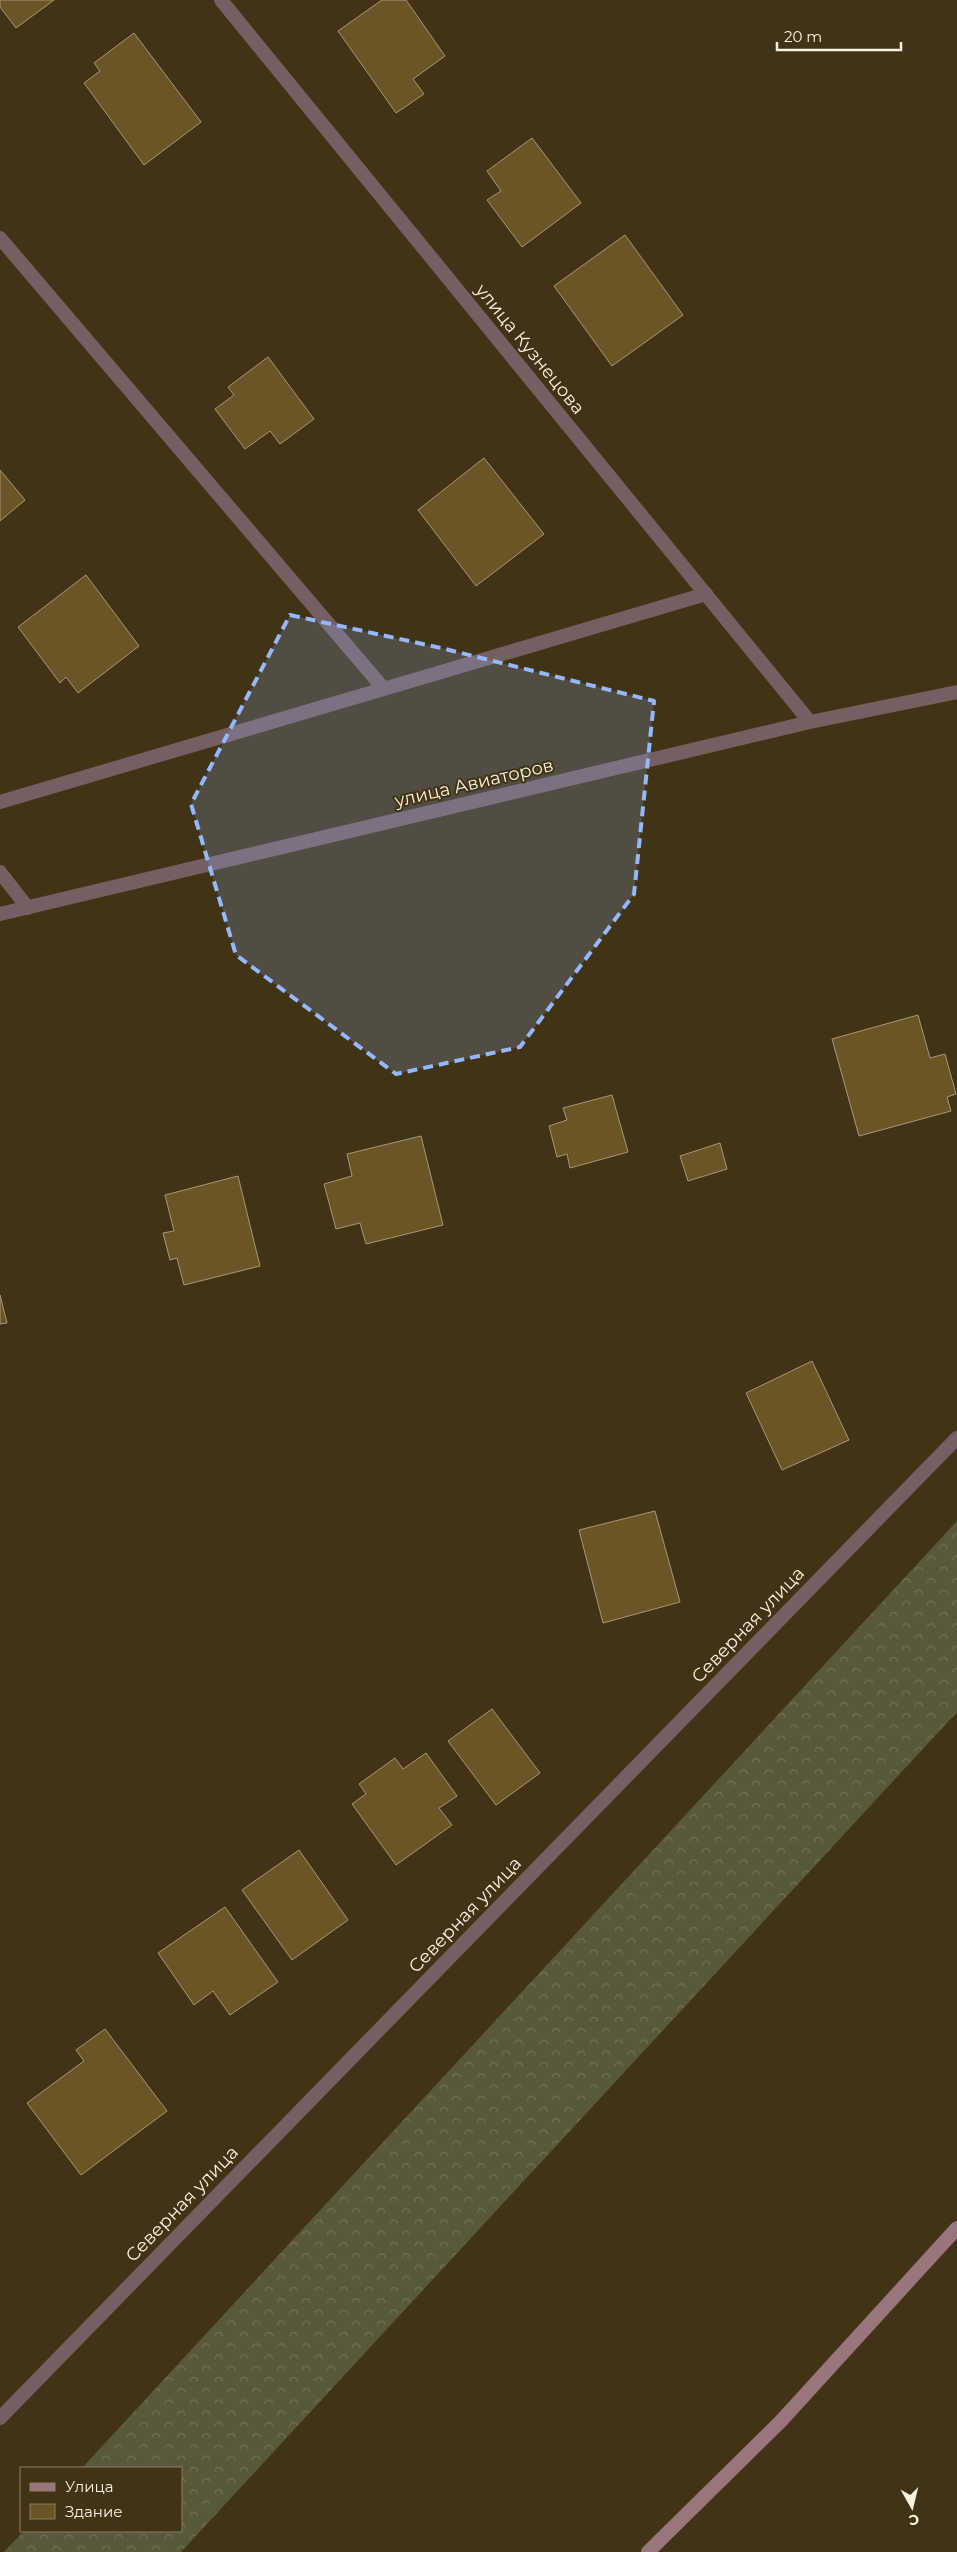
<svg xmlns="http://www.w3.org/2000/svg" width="957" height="2552" viewBox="0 0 957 2552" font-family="Montserrat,sans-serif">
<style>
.forest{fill:url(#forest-crowns)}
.building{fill:#6a5526;stroke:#a89877}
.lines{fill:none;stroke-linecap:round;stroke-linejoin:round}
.service{stroke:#765f63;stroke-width:14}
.minor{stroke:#765f63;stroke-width:14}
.secondary{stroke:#9a757c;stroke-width:14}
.marked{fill:#94b7fd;fill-opacity:0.2;stroke:#94b7fd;stroke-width:4;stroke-dasharray:10 6;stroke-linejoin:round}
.labels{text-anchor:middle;stroke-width:4;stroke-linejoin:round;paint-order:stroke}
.street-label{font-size:18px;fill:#faf2e1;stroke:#413315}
</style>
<defs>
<pattern id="forest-crowns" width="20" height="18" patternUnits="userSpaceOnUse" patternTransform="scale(1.25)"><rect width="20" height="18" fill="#58593c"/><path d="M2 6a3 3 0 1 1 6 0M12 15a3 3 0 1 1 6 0" fill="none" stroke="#717158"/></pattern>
</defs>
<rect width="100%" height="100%" fill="#413315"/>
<path class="forest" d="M 957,1521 L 957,1712 L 181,2552 L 4,2552 L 24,2531 L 181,2531 L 181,2468 L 82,2468 Z"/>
<path class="building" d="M 0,0 L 54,0 L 16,28 L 0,7 Z
M 382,0 L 406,0 L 445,56 L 413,79 L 424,94 L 396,113 L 338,31 Z
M 134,33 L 201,122 L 144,165 L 84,83 L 100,71 L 94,63 Z
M 532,138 L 581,203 L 522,247 L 487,200 L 501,191 L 487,171 Z
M 625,235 L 683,315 L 612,366 L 554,286 Z
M 268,357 L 314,419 L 280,444 L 270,431 L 245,449 L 215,409 L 234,395 L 228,387 Z
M 484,458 L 544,534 L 476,586 L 418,510 Z
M 0,470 L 25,500 L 0,521 Z
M 86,575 L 139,646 L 78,693 L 66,677 L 60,683 L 18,627 Z
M 918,1015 L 930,1058 L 945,1054 L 956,1094 L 947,1097 L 951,1111 L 859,1136 L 832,1039 Z
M 612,1095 L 628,1152 L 570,1168 L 567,1154 L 557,1157 L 549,1126 L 567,1120 L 563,1108 Z
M 421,1136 L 443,1225 L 366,1244 L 360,1223 L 336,1229 L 324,1184 L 352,1176 L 347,1154 Z
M 720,1143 L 727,1169 L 688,1181 L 680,1156 Z
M 238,1176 L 260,1266 L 184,1285 L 177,1258 L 170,1260 L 163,1233 L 174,1231 L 165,1195 Z
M 0,1295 L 7,1323 L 0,1324 Z
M 812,1361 L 849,1440 L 782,1470 L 746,1393 Z
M 655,1511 L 680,1602 L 603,1623 L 579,1530 Z
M 492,1709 L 540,1773 L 496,1805 L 448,1741 Z
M 426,1753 L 457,1796 L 439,1808 L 452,1825 L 396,1865 L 352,1804 L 366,1794 L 359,1784 L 395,1758 L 403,1769 Z
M 299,1850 L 348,1920 L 292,1960 L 242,1890 Z
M 225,1907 L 278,1982 L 230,2015 L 213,1991 L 194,2005 L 158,1953 Z
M 105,2029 L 167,2111 L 81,2175 L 27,2103 L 84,2061 L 76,2050 Z"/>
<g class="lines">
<path class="service" d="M 0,238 L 384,689
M 0,802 L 706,594"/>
<path class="minor" d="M 221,0 L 810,722
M 0,872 L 28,908
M 0,914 L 810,722 L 957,692
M 0,2418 L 957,1438"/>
<path class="secondary" d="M 648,2552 L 781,2421 L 957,2228"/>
</g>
<path class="marked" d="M 290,615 L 441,648 L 654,701 L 634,894 L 520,1047 L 396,1074 L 236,955 L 191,804 Z"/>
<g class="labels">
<g class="street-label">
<text transform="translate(530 349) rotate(51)" y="6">улица Кузнецова</text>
<text transform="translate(474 783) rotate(-13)" y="6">улица Авиаторов</text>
<text transform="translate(748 1625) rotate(-46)" y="6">Северная улица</text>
<text transform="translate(465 1915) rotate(-46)" y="6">Северная улица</text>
<text transform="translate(182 2204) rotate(-46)" y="6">Северная улица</text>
</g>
</g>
<rect x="20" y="2467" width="162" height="65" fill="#413315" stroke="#8b7f67"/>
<rect x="30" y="2483" width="25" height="8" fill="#9a757c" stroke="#8b7f67"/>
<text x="65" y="2492" font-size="15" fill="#faf2e1">Улица</text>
<rect x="30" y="2504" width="25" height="15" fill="#6a5526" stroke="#8b7f67"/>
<text x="65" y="2517" font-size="15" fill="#faf2e1">Здание</text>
<g transform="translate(912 2507) rotate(172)" stroke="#413315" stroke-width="4" paint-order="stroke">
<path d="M0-4L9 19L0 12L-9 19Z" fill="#faf2e1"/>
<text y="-8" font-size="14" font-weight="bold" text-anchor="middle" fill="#faf2e1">С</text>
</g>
<path d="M777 42v8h124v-8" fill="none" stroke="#faf2e1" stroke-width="2.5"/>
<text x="784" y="42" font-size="15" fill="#faf2e1" stroke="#413315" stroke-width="4" paint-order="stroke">20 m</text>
</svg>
